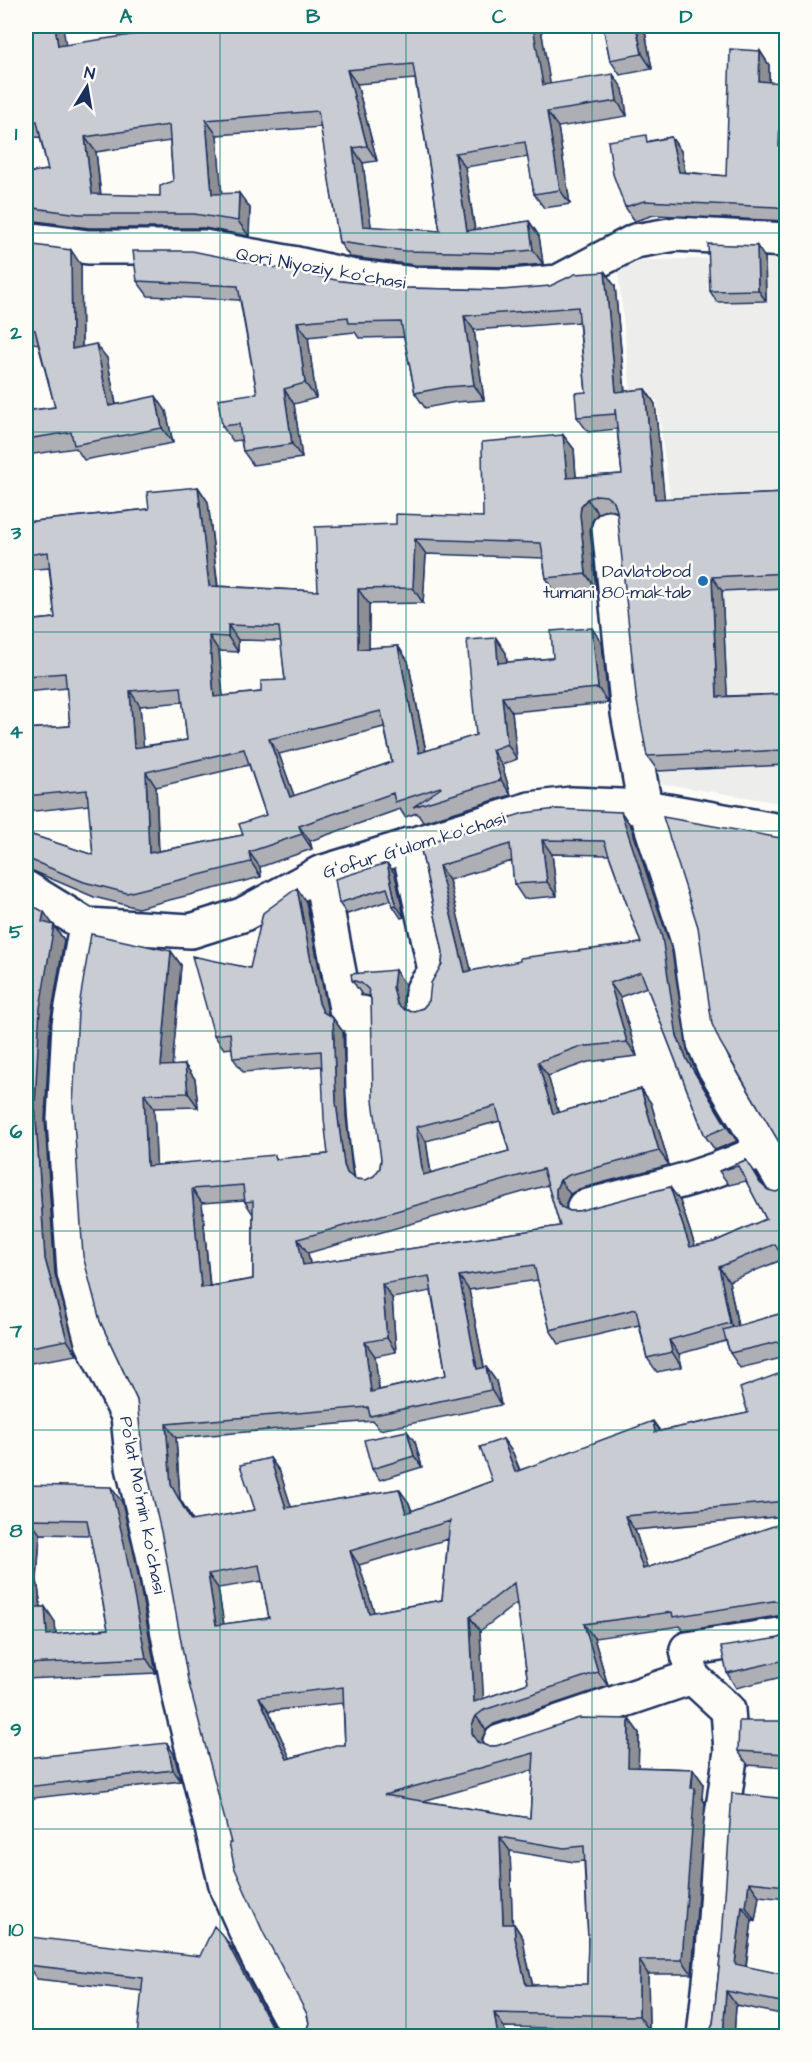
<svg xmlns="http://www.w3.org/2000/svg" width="812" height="2062" viewBox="0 0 812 2062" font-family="'Architects Daughter',sans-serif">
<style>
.built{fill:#edeeec}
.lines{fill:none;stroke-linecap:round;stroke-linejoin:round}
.minor-casing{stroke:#1b2f5e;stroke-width:38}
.minor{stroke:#fdfcf7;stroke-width:33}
.wall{fill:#adafb5;stroke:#1b2f5e;stroke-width:1.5;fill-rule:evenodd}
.shaded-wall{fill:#8d8f94;stroke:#1b2f5e;stroke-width:1.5}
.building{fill:#c9ccd3;stroke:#1b2f5e;stroke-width:1.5;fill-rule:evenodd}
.grid{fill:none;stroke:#0f766e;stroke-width:1.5;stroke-opacity:0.55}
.poi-dot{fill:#1f6fb2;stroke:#fdfcf7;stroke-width:2}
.labels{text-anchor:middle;stroke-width:5;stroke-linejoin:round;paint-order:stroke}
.street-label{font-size:18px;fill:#1b2f5e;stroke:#fdfcf7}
.poi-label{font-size:18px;fill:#1b2f5e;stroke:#fdfcf7;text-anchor:end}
.neatline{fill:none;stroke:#0f766e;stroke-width:2}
.grid-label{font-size:20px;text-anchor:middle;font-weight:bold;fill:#0f766e}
</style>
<rect width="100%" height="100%" fill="#fdfcf7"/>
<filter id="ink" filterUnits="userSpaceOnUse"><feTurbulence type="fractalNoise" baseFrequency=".0167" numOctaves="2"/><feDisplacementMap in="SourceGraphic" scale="12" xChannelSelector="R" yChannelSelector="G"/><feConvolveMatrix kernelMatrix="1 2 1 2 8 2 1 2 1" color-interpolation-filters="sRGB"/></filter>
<g filter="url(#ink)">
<path class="built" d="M 786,256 L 786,804 L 647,781 L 616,515 L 672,511 L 657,400 L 632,402 L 617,261 Z"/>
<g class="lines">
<defs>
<path id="minor" d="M 26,239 L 88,247 L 204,247 L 297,264 L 355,277 L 414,284 L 511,286 L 558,282 L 635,241 L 676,234 L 786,240
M 609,528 L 628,713 L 645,807 L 690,947 L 704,1043 L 713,1065 L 786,1187
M 408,845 L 435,970 C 428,987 419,984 422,1007
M 320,873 L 347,1014 L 362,1013 C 362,1068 362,1122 372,1176
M 26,888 L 86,925 L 191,931 L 242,915 L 320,873 L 530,809 L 571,804 L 645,807 L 786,832
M 86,925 L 69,1024 L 64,1119 L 74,1273 L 92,1342 L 128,1416 L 133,1467 L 153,1554 L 180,1698 L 227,1889 L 257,1956 L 300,2036
M 584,1207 C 641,1191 710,1177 763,1150
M 692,1677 L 728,1710 L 731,1751 L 721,1822 L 713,1953 L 704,2036
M 500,1742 L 692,1677 L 687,1649 L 786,1634"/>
</defs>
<use href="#minor" class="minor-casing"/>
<use href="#minor" class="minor"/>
</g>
<path class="wall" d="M 603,26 L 644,26 L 652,69 L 620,75 L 610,60 Z
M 753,26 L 770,26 L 770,31 L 758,32 Z
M 205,27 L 541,29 L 550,84 L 623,89 L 627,116 L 558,127 L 570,204 L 544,208 L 534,194 L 528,157 L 465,167 L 475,230 L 529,221 L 539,236 L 543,264 L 510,267 L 415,265 L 350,257 L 339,242 L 321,127 L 217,135 L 221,193 L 250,208 L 249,236 L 204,228 L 89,228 L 28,220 L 26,221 L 26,173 L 48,170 L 40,137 L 26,138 L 26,73 L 32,73 L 66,45 ZM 415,79 L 440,231 L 371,227 L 363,163 L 377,161 L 357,84 ZM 170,141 L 173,181 L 160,196 L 101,195 L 96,152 Z
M 760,51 L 769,65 L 769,82 L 786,89 L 786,221 L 654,215 L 635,221 L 625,207 L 650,141 L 671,137 L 681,151 L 685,172 L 726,176 Z
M 26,244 L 81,265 L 82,347 L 107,358 L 116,404 L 166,411 L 173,443 L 84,460 L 76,448 L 26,455 L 29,464 L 26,465 L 26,411 L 55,407 L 38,344 L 26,341 Z
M 765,258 L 766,301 L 717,302 L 710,291 Z
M 137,281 L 341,281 L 403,288 L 502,290 L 615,286 L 625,391 L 645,389 L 655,404 L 664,499 L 786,493 L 786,588 L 722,591 L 727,696 L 786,694 L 786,765 L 658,771 L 647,756 L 617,512 L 608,509 L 598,513 L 592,521 L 590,529 L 596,589 L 556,593 L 546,578 L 543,558 L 426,554 L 423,603 L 369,604 L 369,648 L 398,646 L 408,661 L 426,751 L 476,735 L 496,638 L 506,653 L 507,662 L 553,658 L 602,643 L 608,703 L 512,712 L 517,759 L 502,765 L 511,795 L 423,822 L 417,813 L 405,817 L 400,809 L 310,841 L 312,849 L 260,867 L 261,877 L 138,908 L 94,897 L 26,868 L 26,833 L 93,855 L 89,805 L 26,812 L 26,729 L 70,726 L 67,688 L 26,692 L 26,621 L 55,618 L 49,568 L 26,570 L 26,522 L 149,509 L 198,487 L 208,502 L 218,586 L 318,591 L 396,524 L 483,517 L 563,435 L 574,449 L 576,477 L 622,474 L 617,429 L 588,432 L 577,417 L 586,392 L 579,322 L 474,330 L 484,400 L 456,402 L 425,408 L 415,393 L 404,337 L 359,338 L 355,332 L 308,337 L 316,398 L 294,404 L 302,458 L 253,465 L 243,451 L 241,440 L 233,441 L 222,426 L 257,393 L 240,300 L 148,296 ZM 238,640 L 281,641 L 285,680 L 261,692 L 223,696 L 219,651 L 238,652 ZM 183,702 L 187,740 L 143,746 L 140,706 ZM 384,727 L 392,762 L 294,796 L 279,754 ZM 249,765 L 266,815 L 243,835 L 159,851 L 156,787 Z
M 621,812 L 631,826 L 672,951 L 687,1050 L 697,1074 L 737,1141 L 715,1150 L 705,1136 L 647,987 L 620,997 L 637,1056 L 588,1062 L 548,1076 L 558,1113 L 641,1089 L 651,1103 L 669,1165 L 579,1189 L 570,1194 L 566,1203 L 566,1209 L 570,1211 L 578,1211 L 680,1201 L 695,1246 L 714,1242 L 766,1219 L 746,1181 L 729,1185 L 719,1171 L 746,1160 L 756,1174 L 784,1259 L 729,1281 L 738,1326 L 786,1312 L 786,1357 L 740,1368 L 730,1353 L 726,1341 L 679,1354 L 682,1367 L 657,1372 L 647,1358 L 639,1325 L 559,1344 L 550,1330 L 538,1280 L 469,1290 L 484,1367 L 486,1367 L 496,1381 L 501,1405 L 380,1430 L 373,1421 L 176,1438 L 180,1499 L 193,1521 L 255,1510 L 270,1458 L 280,1472 L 291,1507 L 399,1489 L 409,1503 L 412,1511 L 492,1481 L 503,1439 L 513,1453 L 520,1470 L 660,1431 L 748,1413 L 786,1371 L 786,1516 L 635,1530 L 647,1568 L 786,1522 L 786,1616 L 783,1615 L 683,1631 L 680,1626 L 594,1638 L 608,1686 L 494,1724 L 486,1730 L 482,1739 L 482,1744 L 487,1746 L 496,1746 L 629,1719 L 639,1733 L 638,1767 L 693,1769 L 703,1783 L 702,1798 L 705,1803 L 692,1974 L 648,1974 L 649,2030 L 504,2027 L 506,2037 L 301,2037 L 306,2031 L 309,2023 L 307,2014 L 231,1843 L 137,1400 L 100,1321 L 171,951 L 181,965 L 172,1066 L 185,1065 L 195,1079 L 198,1107 L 154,1108 L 156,1165 L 278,1159 L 328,1154 L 322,1066 L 243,1072 L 233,1058 L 232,1048 L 224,1049 L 214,1035 L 250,968 L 306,902 L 328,1015 L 333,1018 L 343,1032 L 346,1116 L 353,1178 L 355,1179 L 366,1180 L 374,1176 L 380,1168 L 381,1159 L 371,999 L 370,996 L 362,995 L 352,980 L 405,984 L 403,1001 L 405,1010 L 414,1011 L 423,1008 L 429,1001 L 442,964 L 443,952 L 420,845 ZM 552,854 L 609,855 L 641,943 L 471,971 L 449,880 L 512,861 L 514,884 L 524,899 L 557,896 ZM 500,1121 L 509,1151 L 431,1173 L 426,1141 ZM 548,1185 L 560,1226 L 310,1264 L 308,1253 ZM 244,1200 L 245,1202 L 253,1214 L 253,1279 L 210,1286 L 202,1203 ZM 431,1291 L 446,1375 L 379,1390 L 375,1356 L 396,1352 L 392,1298 ZM 448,1539 L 442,1600 L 374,1612 L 359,1565 ZM 262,1581 L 269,1618 L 224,1624 L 218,1588 ZM 517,1603 L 528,1683 L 483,1699 L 480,1631 ZM 343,1703 L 345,1745 L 290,1758 L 269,1711 ZM 533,1770 L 530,1818 L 423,1801 ZM 510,1851 L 574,1862 L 584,1861 L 588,1938 L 587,1984 L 533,1985 L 525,1952 L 523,1938 L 514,1924 L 512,1924 Z
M 395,874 L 404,917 L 401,918 L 393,906 L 391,900 L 347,914 L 339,903 Z
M 26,908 L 54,925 L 64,940 L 50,1023 L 45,1120 L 55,1274 L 77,1355 L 31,1363 L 26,1355 Z
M 26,1434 L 32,1448 L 26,1448 Z
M 415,1442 L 422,1467 L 380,1480 L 372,1469 Z
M 26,1485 L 122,1502 L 135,1558 L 156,1673 L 26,1679 ZM 40,1534 L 90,1535 L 108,1629 L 56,1634 L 55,1622 L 45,1607 L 41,1607 L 37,1580 Z
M 786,1635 L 786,1676 L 736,1688 L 727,1673 L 779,1638 Z
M 786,1721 L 786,1768 L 748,1765 L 738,1751 Z
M 26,1737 L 30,1758 L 174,1754 L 181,1781 L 26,1799 Z
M 786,1799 L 786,1899 L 759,1896 L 755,1921 L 752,1920 L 746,1967 L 786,1975 L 786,2015 L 736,2005 L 734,2037 L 723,2037 L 709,2033 L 713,2024 L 722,1940 Z
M 234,1951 L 279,2037 L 142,1991 L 37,1979 L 27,1965 L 200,1956 Z"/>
<path class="shaded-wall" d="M 55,26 L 63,26 L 68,60 L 58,46 Z
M 197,26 L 205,26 L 208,43 L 197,28 Z
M 531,26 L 539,26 L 541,29 L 553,100 L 543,85 Z
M 636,26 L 644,26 L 652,69 L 642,54 Z
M 760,51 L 769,65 L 769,96 L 759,81 Z
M 347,70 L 357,84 L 377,161 L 367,146 Z
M 613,74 L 623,89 L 627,116 L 617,101 Z
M 782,83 L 786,89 L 786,156 L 779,146 Z
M 547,112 L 558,127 L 570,204 L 560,190 Z
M 206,120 L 217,135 L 223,208 L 212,194 Z
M 85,137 L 96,152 L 102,209 L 92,194 Z
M 671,137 L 681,151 L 688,186 L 679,172 Z
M 353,148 L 363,163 L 373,241 L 363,226 Z
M 455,153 L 465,167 L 477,246 L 467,231 Z
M 239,193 L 250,208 L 249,236 L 238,221 Z
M 529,221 L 539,236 L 543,264 L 533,250 Z
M 757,246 L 765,258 L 766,301 L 758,290 Z
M 71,250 L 81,265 L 82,363 L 72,349 Z
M 605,272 L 615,286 L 626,407 L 616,392 Z
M 464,316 L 474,330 L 484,400 L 474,385 Z
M 297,322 L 308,337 L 316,398 L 305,383 Z
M 96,344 L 107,358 L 119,421 L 109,406 Z
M 284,389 L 294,404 L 302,458 L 292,444 Z
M 645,389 L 655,404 L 666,514 L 655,499 Z
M 156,396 L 166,411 L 173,443 L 162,428 Z
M 563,435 L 574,449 L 577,492 L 567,478 Z
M 198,487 L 208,502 L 219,600 L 209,586 Z
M 587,499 L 598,513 L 592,521 L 590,529 L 596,589 L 586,574 L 580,515 L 581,506 Z
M 415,539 L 426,554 L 423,603 L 413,588 Z
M 712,577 L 722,591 L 728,712 L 717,697 Z
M 358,589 L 369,604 L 369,664 L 358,649 Z
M 228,625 L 238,640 L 238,652 L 228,637 Z
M 592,628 L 602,643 L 608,703 L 598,688 Z
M 209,636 L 219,651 L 224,712 L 214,697 Z
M 496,638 L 506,653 L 508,678 L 498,663 Z
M 398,646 L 408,661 L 429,768 L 419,753 Z
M 130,691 L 140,706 L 145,762 L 134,748 Z
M 502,697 L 512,712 L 517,759 L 507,744 Z
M 269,739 L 279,754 L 300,812 L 290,797 Z
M 492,750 L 502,765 L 511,795 L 501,780 Z
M 146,772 L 156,787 L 159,868 L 149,853 Z
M 621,812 L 631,826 L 672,951 L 687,1050 L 697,1074 L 737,1141 L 727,1127 L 687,1060 L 677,1036 Z
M 299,826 L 310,841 L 312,849 L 302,834 Z
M 542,840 L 552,854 L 557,896 L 547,882 Z
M 249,852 L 260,867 L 261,877 L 251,862 Z
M 387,863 L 395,874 L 404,917 L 396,905 Z
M 439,866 L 449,880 L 475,986 L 465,972 Z
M 297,888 L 306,902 L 329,1018 L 323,1012 L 319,1003 Z
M 44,912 L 64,940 L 50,1023 L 45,1120 L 55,1274 L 77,1355 L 67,1340 L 45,1259 L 35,1105 L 42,922 Z
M 171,951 L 181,965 L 171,1080 L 161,1066 Z
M 395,970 L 405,984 L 403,1001 L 407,1018 L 397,1004 L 393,987 Z
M 610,983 L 620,997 L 637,1056 L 627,1042 Z
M 783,1016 L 786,1021 L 786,1032 Z
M 333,1018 L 343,1032 L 346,1116 L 353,1179 L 347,1173 L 344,1165 L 336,1102 Z
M 538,1062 L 548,1076 L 563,1128 L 553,1114 Z
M 185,1065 L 195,1079 L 198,1107 L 188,1093 Z
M 641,1089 L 651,1103 L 669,1165 L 659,1151 Z
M 144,1094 L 154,1108 L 157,1180 L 147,1166 Z
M 416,1127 L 426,1141 L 433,1189 L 423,1175 Z
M 746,1160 L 756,1174 L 770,1197 L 760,1183 Z
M 560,1180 L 570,1194 L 566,1203 L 566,1211 L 561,1207 L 556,1197 L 556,1189 Z
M 670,1187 L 680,1201 L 700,1261 L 690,1247 Z
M 192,1189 L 202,1203 L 211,1302 L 201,1288 Z
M 298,1239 L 308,1253 L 313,1279 L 303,1265 Z
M 719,1267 L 729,1281 L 740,1337 L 730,1323 Z
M 459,1276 L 469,1290 L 487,1383 L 477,1369 Z
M 382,1284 L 392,1298 L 396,1352 L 387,1338 Z
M 669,1340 L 679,1354 L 682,1367 L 672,1352 Z
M 365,1342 L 375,1356 L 381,1406 L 371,1392 Z
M 486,1367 L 496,1381 L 501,1405 L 491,1390 Z
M 653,1421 L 663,1435 L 655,1432 Z
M 166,1424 L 176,1438 L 180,1499 L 201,1536 L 191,1521 L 171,1485 Z
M 407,1431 L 415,1442 L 422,1467 L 414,1456 Z
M 26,1434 L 32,1448 L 26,1438 Z
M 503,1439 L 513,1453 L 525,1486 L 515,1472 Z
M 270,1458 L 280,1472 L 296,1522 L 286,1508 Z
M 111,1487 L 122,1502 L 135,1558 L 156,1673 L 146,1658 Z
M 399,1489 L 409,1503 L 416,1527 L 406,1513 Z
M 625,1516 L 635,1530 L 653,1584 L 643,1569 Z
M 29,1519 L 40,1534 L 37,1580 L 43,1622 L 33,1607 L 27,1565 Z
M 350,1551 L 359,1565 L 379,1627 L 369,1613 Z
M 208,1574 L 218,1588 L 226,1639 L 216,1625 Z
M 45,1607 L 55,1622 L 57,1650 L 47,1635 Z
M 470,1617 L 480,1631 L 484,1710 L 474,1702 Z
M 584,1624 L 594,1638 L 608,1686 L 598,1672 Z
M 259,1697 L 269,1711 L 297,1773 L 287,1759 Z
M 476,1716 L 486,1730 L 482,1739 L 482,1747 L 487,1756 L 472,1733 L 472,1725 Z
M 629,1719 L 639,1733 L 638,1781 L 628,1767 Z
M 26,1737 L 32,1770 L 26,1760 Z
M 167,1743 L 174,1754 L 181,1781 L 173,1770 Z
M 693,1769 L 703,1783 L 702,1798 L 705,1803 L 692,1974 L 682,1960 Z
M 500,1837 L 510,1851 L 513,1938 L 503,1924 Z
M 749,1882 L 759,1896 L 755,1921 L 746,1907 Z
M 742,1906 L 752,1920 L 744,1979 L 735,1964 Z
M 514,1924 L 523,1938 L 525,1952 L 536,1999 L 526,1985 L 515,1938 Z
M 224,1937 L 234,1951 L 279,2037 L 274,2031 Z
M 639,1960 L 648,1974 L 649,2030 L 639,2016 Z
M 726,1991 L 736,2005 L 734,2037 L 723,2037 Z
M 494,2013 L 504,2027 L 506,2037 L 498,2037 Z"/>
<path class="building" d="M 26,26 L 55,26 L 58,46 L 137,34 L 136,26 L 197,26 L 197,28 L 212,26 L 533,26 L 543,85 L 613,74 L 617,101 L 547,112 L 560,190 L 534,194 L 525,142 L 455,153 L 467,231 L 529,221 L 533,250 L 500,253 L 405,251 L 339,242 L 318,111 L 206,120 L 212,194 L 239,193 L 238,221 L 194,214 L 79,214 L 26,207 L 26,173 L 48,170 L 37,121 L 26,122 L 26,73 L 32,73 L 26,31 ZM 413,64 L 440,231 L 363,226 L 353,148 L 367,146 L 347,70 ZM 169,125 L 173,181 L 160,186 L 160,196 L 92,194 L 85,137 Z
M 603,26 L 636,26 L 642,54 L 610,60 Z
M 730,49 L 760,51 L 759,81 L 782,83 L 779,146 L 786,146 L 786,211 L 777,207 L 644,201 L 625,207 L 613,174 L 608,141 L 646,135 L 647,142 L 671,137 L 679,172 L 726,176 Z
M 26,244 L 71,250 L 72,349 L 96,344 L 109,406 L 156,396 L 162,428 L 74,445 L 71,432 L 26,439 L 26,411 L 55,407 L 35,330 L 26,328 Z
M 708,244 L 757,246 L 758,290 L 710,291 Z
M 133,251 L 192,251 L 341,281 L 403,288 L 502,290 L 550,286 L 575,274 L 605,272 L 616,392 L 645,389 L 655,499 L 786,493 L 786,573 L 712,577 L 717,697 L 786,694 L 786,750 L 647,756 L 636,696 L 617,511 L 614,502 L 606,496 L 597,495 L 587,499 L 581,506 L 580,515 L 586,574 L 546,578 L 541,543 L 415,539 L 413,588 L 358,589 L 358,649 L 398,646 L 419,753 L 476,735 L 467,640 L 496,638 L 498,663 L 553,658 L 551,631 L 592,628 L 598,688 L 502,697 L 507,744 L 492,750 L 501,780 L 413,807 L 441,788 L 440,787 L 395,802 L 393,793 L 299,826 L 302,834 L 249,852 L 251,862 L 127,893 L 84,882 L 26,858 L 26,833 L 93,855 L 87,790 L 26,796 L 26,729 L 70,726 L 65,673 L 26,676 L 26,621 L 55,618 L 48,552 L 26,555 L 26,522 L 149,509 L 147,492 L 198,487 L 209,586 L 318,591 L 315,527 L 396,524 L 396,514 L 483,517 L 482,442 L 563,435 L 567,478 L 622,474 L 615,408 L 615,414 L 577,417 L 575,393 L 586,392 L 578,307 L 464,316 L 474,385 L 446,387 L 415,393 L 401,322 L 349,323 L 348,317 L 297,322 L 305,383 L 284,389 L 292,444 L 243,451 L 239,424 L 222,426 L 218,399 L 257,393 L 238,286 L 137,281 ZM 228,625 L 279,627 L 285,680 L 261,681 L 261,692 L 214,697 L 209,636 L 228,637 ZM 181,687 L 187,740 L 134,748 L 130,691 ZM 381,711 L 392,762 L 290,797 L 269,739 ZM 244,749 L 266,815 L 239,824 L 243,835 L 149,853 L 146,772 Z
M 557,809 L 621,812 L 662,937 L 677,1036 L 687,1060 L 727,1127 L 705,1136 L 641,972 L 610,983 L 627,1042 L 578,1047 L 538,1062 L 553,1114 L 641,1089 L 659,1151 L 569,1175 L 560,1180 L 556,1189 L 556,1197 L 561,1207 L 570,1211 L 578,1211 L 670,1187 L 690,1247 L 714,1242 L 766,1219 L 738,1166 L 719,1171 L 746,1160 L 760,1183 L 768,1190 L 776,1192 L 786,1188 L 786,1264 L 775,1244 L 719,1267 L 730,1323 L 669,1340 L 672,1352 L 647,1358 L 636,1309 L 550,1330 L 534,1265 L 459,1276 L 477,1369 L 486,1367 L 491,1390 L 370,1416 L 368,1407 L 166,1424 L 171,1485 L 191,1521 L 255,1510 L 240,1465 L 270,1458 L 286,1508 L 399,1489 L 406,1513 L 492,1481 L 480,1447 L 503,1439 L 515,1472 L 653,1421 L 655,1432 L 748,1413 L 740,1388 L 786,1371 L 786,1501 L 625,1516 L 643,1569 L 786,1522 L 786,1605 L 782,1602 L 773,1601 L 673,1617 L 672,1612 L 584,1624 L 598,1672 L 484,1710 L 476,1716 L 472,1725 L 472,1733 L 477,1742 L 487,1746 L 496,1746 L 579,1718 L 629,1719 L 628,1767 L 693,1769 L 691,1788 L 695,1788 L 682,1960 L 639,1960 L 639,2016 L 494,2013 L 498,2037 L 301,2037 L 306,2031 L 309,2023 L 307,2014 L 264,1934 L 235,1869 L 229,1843 L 231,1843 L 188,1680 L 162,1536 L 142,1450 L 137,1400 L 100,1321 L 83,1256 L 73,1105 L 78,1012 L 91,934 L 171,951 L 161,1066 L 185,1065 L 188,1093 L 144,1094 L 147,1166 L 275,1155 L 276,1159 L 328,1154 L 324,1119 L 321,1051 L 233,1058 L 230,1033 L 214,1035 L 192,956 L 250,968 L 263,913 L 297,888 L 319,1003 L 323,1012 L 333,1018 L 336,1102 L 344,1165 L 347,1173 L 355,1179 L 366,1180 L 374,1176 L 380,1168 L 381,1159 L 373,1100 L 371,999 L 368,989 L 361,983 L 352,980 L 351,974 L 395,970 L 393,987 L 397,1004 L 405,1010 L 414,1011 L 423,1008 L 429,1001 L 431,983 L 442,964 L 443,952 L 420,845 L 524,813 ZM 542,840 L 604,841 L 641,943 L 520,958 L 520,961 L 465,972 L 439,866 L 510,844 L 514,884 L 547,882 ZM 496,1106 L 509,1151 L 423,1175 L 416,1127 ZM 543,1169 L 560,1226 L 303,1265 L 298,1239 ZM 243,1185 L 245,1202 L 253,1201 L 253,1279 L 201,1288 L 192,1189 ZM 429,1276 L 446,1375 L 371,1392 L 365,1342 L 387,1338 L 382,1284 ZM 450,1521 L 442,1600 L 369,1613 L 350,1551 ZM 259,1565 L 269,1618 L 216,1625 L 208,1574 ZM 514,1583 L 528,1683 L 474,1702 L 470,1617 ZM 343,1687 L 345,1745 L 336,1745 L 287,1759 L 259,1697 ZM 534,1753 L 530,1818 L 384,1795 ZM 500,1837 L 564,1848 L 584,1846 L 588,1938 L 587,1984 L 526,1985 L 515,1938 L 514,1924 L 503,1924 Z
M 663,817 L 786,839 L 786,1015 L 783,1016 L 786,1032 L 786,1154 L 720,1042 L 712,1024 L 698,927 Z
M 387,863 L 396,905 L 393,906 L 387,888 L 339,903 L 335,879 Z
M 26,908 L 37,908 L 44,912 L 42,922 L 54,925 L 40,1008 L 35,1105 L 45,1259 L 67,1340 L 26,1348 Z
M 786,1312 L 786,1340 L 730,1353 L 723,1330 Z
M 407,1431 L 414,1456 L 372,1469 L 364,1440 Z
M 26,1485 L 111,1487 L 124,1543 L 146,1658 L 26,1664 ZM 29,1519 L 87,1520 L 108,1629 L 47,1635 L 45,1607 L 33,1607 L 27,1565 Z
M 786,1635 L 786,1660 L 727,1673 L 721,1647 L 779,1638 Z
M 739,1721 L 786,1721 L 786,1754 L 738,1751 Z
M 167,1743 L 173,1770 L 26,1787 L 26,1758 Z
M 732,1793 L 786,1799 L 786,1886 L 749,1882 L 746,1907 L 742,1906 L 735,1964 L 786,1975 L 786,2003 L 726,1991 L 723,2037 L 705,2037 L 709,2033 L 713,2024 L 722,1940 Z
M 214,1926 L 224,1937 L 274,2031 L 279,2037 L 137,2037 L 143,1978 L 27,1965 L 30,1937 L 200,1956 Z
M 26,2034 L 52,2037 L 26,2037 Z"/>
</g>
<path class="grid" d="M 220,26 L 220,2036M 406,26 L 406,2036M 592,26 L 592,2036M 26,233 L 786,233M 26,432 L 786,432M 26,632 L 786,632M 26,831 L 786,831M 26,1031 L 786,1031M 26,1231 L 786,1231M 26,1430 L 786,1430M 26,1630 L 786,1630M 26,1829 L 786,1829"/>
<circle class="poi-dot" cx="703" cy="581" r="6"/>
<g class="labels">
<g class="street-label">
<text transform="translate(321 268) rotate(10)" y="6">Qori Niyoziy koʻchasi</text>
<text transform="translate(414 845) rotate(-17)" y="6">Gʻofur Gʻulom koʻchasi</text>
<text transform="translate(143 1505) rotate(79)" y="6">Poʻlat Moʻmin koʻchasi</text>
</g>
<g class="poi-label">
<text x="691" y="577">Davlatobod<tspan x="691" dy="21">tumani 80-maktab</tspan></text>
</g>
</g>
<rect width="812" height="2062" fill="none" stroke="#fdfcf7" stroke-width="66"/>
<g transform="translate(87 87) rotate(11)" stroke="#fdfcf7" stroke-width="4.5" paint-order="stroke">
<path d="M0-4.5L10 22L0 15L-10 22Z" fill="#1b2f5e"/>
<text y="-9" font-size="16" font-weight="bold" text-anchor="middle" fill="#1b2f5e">N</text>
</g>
<rect x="33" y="33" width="746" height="1996" class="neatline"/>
<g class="grid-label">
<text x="126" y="23">A</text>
<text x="313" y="23">B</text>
<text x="499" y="23">C</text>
<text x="686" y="23">D</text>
<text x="16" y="140">1</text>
<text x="16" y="339">2</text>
<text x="16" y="539">3</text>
<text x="16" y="738">4</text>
<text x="16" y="938">5</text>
<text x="16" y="1138">6</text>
<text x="16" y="1337">7</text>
<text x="16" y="1537">8</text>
<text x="16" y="1736">9</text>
<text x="16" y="1936">10</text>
</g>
</svg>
